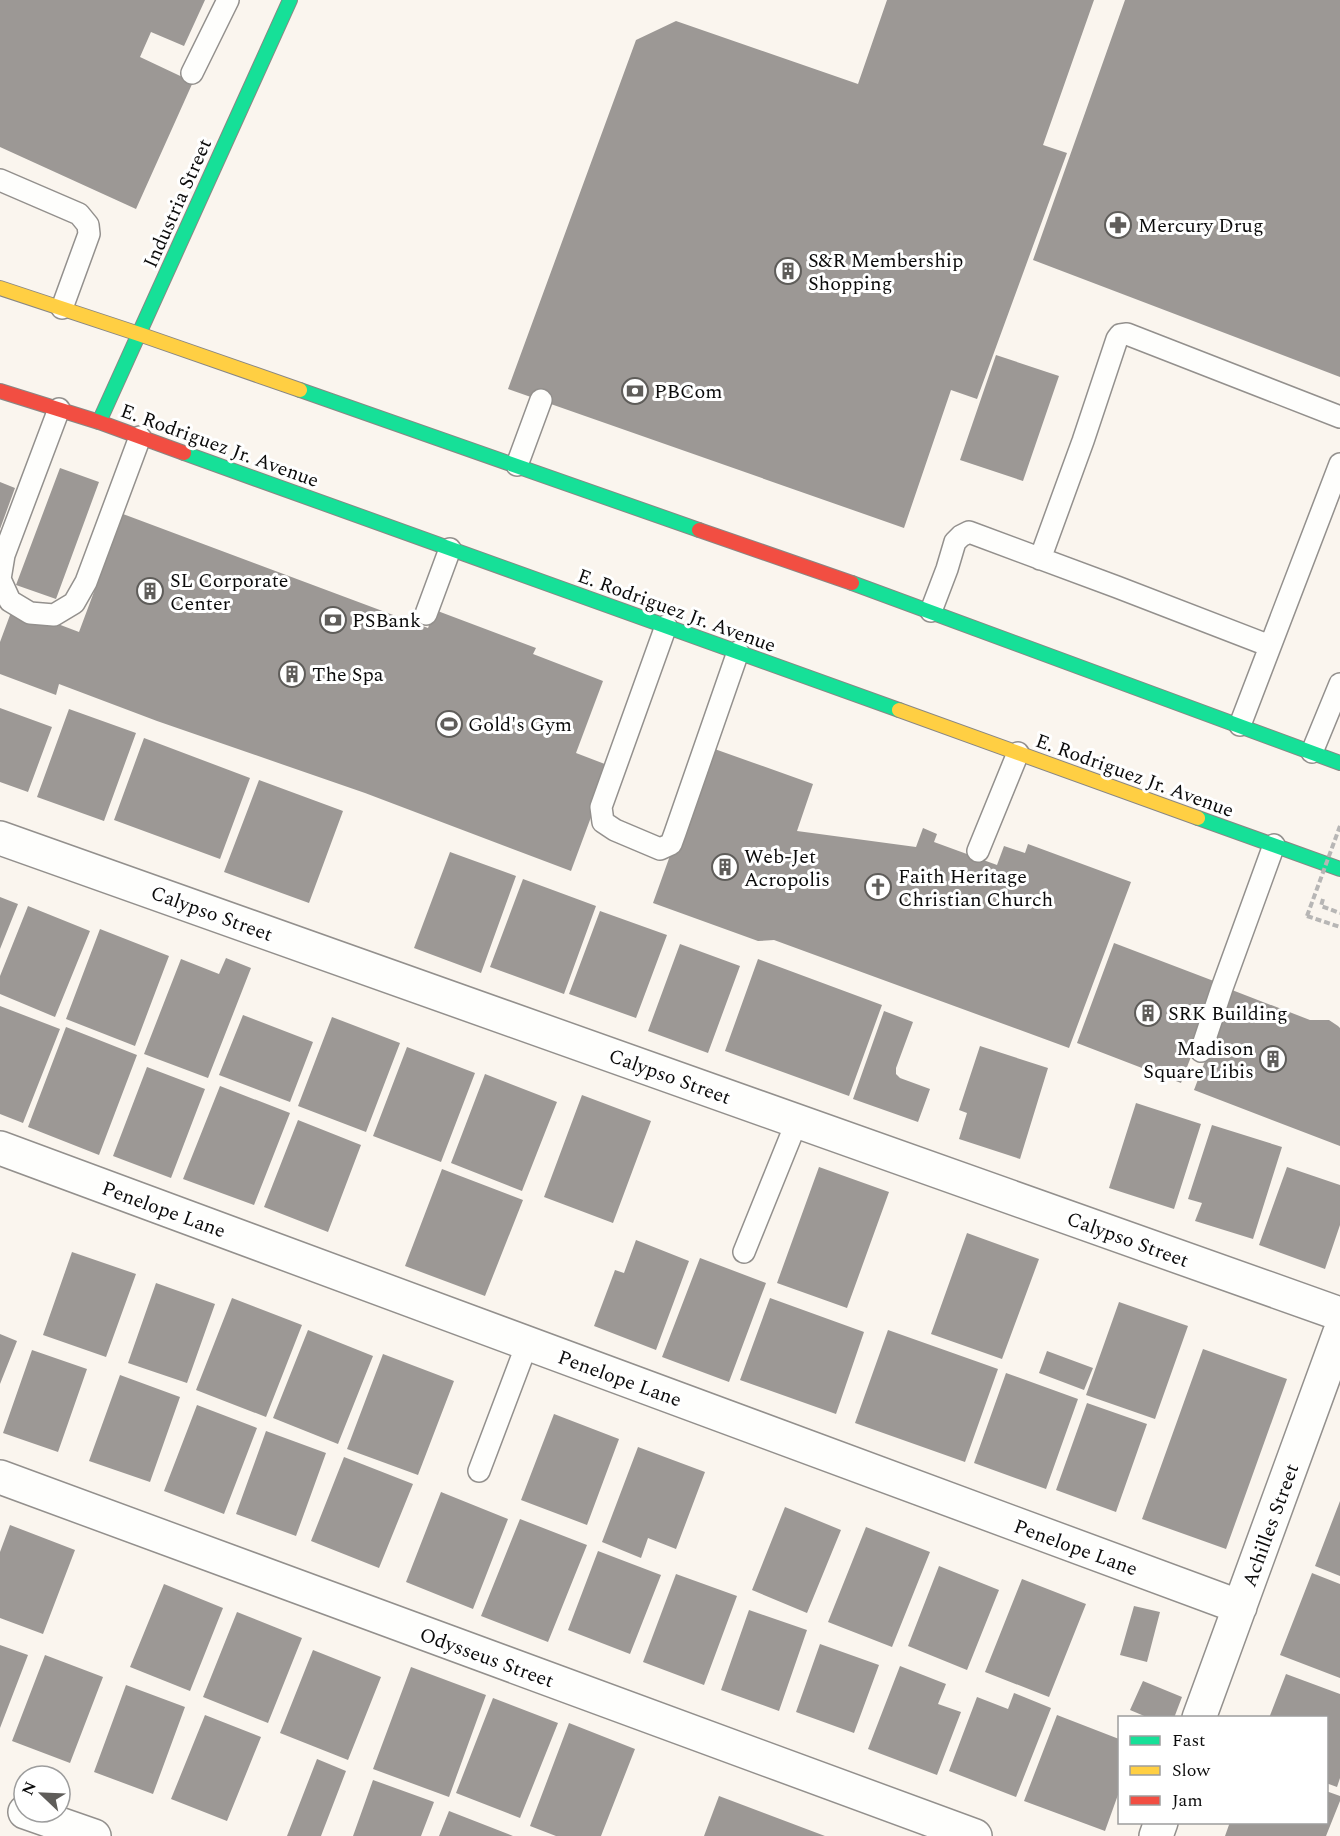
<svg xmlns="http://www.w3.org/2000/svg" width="1340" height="1836" viewBox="0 0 1340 1836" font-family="Spectral,serif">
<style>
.building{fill:#9c9895}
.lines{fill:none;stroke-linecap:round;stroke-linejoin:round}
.lane-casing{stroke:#93908d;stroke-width:24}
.street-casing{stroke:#93908d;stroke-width:36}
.fast-casing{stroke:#898784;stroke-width:16}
.slow-casing{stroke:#898784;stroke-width:16}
.jam-casing{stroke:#898784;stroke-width:16}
.path{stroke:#b7b6b5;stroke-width:4;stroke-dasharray:6 3;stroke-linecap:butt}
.lane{stroke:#fefefc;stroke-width:21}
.street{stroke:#fefefc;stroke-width:33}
.fast{stroke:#16e098;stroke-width:14}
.slow{stroke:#ffcf43;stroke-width:14}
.jam{stroke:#f24e42;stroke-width:14}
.path-bridge{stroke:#b7b6b5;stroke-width:4;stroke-dasharray:6 3;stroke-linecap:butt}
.labels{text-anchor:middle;stroke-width:6;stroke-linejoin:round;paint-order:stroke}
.street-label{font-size:20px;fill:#0b0b0b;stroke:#fff}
.poi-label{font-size:20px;fill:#0b0b0b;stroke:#fff;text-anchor:start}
</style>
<rect width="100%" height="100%" fill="#faf5ee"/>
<path class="building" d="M 0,0 L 205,0 L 184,46 L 151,32 L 140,57 L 193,82 L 136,209 L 0,147 Z
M 887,0 L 1094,0 L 1043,145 L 1067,153 L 977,399 L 951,390 L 904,528 L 508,389 L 636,40 L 676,21 L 858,84 Z
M 1125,0 L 1340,0 L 1340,377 L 1033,260 Z
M 996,355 L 1059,376 L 1023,481 L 960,460 Z
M 60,468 L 99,482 L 56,599 L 16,585 Z
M 0,482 L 15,488 L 0,529 Z
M 123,514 L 428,628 L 435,610 L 536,648 L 533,654 L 603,681 L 576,753 L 610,766 L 571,871 L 365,793 L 157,721 L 59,684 L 56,695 L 0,674 L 0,642 L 13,607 L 79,632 Z
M 0,708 L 52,727 L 28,792 L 0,782 Z
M 69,709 L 136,733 L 104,821 L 37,797 Z
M 144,738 L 250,778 L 220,859 L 114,820 Z
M 709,747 L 813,784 L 797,831 L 916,847 L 923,828 L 937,834 L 934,842 L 997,865 L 1004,846 L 1025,853 L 1028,844 L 1131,882 L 1069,1048 L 774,940 L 758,941 L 653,903 Z
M 259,780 L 343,811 L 309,903 L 224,872 Z
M 450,852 L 516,876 L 481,973 L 414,948 Z
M 523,879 L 596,906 L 564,994 L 490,967 Z
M 0,897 L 18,904 L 0,949 Z
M 28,906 L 90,931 L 55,1017 L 0,994 L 0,976 Z
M 600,911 L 667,935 L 636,1018 L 569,994 Z
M 100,929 L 169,956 L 135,1046 L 66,1019 Z
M 1114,943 L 1219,983 L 1181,1083 L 1077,1043 Z
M 680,944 L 740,966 L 708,1053 L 648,1031 Z
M 226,958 L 251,968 L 208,1078 L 144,1054 L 181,959 L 219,974 Z
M 758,959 L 882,1005 L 849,1096 L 725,1051 Z
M 1232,990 L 1310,1020 L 1329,1020 L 1338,1026 L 1340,1028 L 1340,1146 L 1194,1090 Z
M 0,1006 L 60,1029 L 23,1123 L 0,1114 Z
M 884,1011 L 913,1022 L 896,1068 L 896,1074 L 900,1078 L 930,1089 L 918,1122 L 853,1099 Z
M 243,1015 L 313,1042 L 290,1102 L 219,1075 Z
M 332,1017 L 400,1043 L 366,1132 L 298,1106 Z
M 66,1027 L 137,1055 L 99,1155 L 28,1127 Z
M 980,1046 L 1048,1068 L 1020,1159 L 959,1139 L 967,1113 L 959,1110 Z
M 407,1047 L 475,1073 L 441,1162 L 373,1136 Z
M 147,1067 L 205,1089 L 171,1178 L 113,1156 Z
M 485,1074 L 557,1102 L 522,1191 L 451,1163 Z
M 220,1086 L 290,1113 L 254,1205 L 183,1179 Z
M 582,1095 L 651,1121 L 613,1223 L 544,1197 Z
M 1136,1103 L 1201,1124 L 1174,1209 L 1109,1188 Z
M 298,1120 L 361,1145 L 328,1232 L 264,1207 Z
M 1212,1125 L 1282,1147 L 1253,1239 L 1195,1221 L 1202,1203 L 1188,1199 Z
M 819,1167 L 889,1192 L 847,1308 L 777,1283 Z
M 1287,1167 L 1340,1185 L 1340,1225 L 1325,1269 L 1259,1245 Z
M 442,1169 L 523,1200 L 485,1296 L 405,1266 Z
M 967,1233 L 1039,1259 L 1002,1359 L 931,1334 Z
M 636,1240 L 689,1261 L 656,1350 L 594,1326 L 615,1270 L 624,1273 Z
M 72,1252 L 136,1274 L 106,1357 L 43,1335 Z
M 700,1258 L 766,1283 L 729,1382 L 662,1357 Z
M 156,1283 L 215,1304 L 187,1383 L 128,1363 Z
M 232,1298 L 302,1325 L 266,1417 L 196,1390 Z
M 770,1298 L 864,1332 L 836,1414 L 740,1380 Z
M 1119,1302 L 1188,1326 L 1155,1419 L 1086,1395 Z
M 308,1330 L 373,1356 L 338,1444 L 273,1418 Z
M 888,1330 L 998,1369 L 965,1462 L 855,1423 Z
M 0,1334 L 17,1341 L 0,1384 Z
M 1203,1349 L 1287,1379 L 1226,1549 L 1142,1519 Z
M 32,1350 L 87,1369 L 58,1452 L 3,1433 Z
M 1047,1351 L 1093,1368 L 1084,1390 L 1039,1373 Z
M 383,1354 L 454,1381 L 418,1475 L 347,1449 Z
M 1006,1373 L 1078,1399 L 1046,1489 L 974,1463 Z
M 120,1375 L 180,1397 L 150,1482 L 89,1461 Z
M 1087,1403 L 1147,1424 L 1116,1512 L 1056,1490 Z
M 197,1405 L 257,1428 L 224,1514 L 164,1491 Z
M 554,1414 L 619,1439 L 587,1525 L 521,1500 Z
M 266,1431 L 326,1453 L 296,1536 L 236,1514 Z
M 638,1447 L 705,1472 L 676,1549 L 648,1538 L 641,1558 L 602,1542 Z
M 344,1457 L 413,1484 L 379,1568 L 311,1541 Z
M 441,1492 L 508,1519 L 473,1609 L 406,1582 Z
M 1340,1501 L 1340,1576 L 1315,1566 Z
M 785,1507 L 841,1530 L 807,1613 L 752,1590 Z
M 520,1519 L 587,1545 L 548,1642 L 481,1616 Z
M 10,1525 L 75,1550 L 43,1634 L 0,1618 L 0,1552 Z
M 866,1527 L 930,1552 L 892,1647 L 828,1622 Z
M 598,1551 L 661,1575 L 630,1654 L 568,1630 Z
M 939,1566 L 999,1590 L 967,1670 L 908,1646 Z
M 1312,1573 L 1340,1584 L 1340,1678 L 1280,1655 Z
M 676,1574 L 737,1596 L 704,1685 L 643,1662 Z
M 1022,1579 L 1086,1604 L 1049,1697 L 985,1672 Z
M 164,1584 L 223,1608 L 190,1691 L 130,1667 Z
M 1134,1606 L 1160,1612 L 1147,1662 L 1120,1655 Z
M 749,1610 L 807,1630 L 779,1711 L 721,1690 Z
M 237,1612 L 302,1638 L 268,1723 L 203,1697 Z
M 820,1644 L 879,1665 L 854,1733 L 796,1712 Z
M 0,1645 L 28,1655 L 0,1728 Z
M 313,1650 L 381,1677 L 348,1760 L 280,1733 Z
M 45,1655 L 103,1677 L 70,1763 L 12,1741 Z
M 900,1666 L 946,1684 L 938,1704 L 961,1712 L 937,1775 L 868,1749 Z
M 411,1667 L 486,1695 L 449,1797 L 373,1769 Z
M 1286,1674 L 1340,1694 L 1340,1778 L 1337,1787 L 1326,1783 L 1326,1718 L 1269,1718 Z
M 1143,1681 L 1182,1697 L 1174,1718 L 1149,1718 L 1130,1710 Z
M 126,1685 L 185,1707 L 153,1794 L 94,1772 Z
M 1014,1693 L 1051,1708 L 1016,1797 L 949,1771 L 977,1697 L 1008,1709 Z
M 493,1698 L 558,1723 L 520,1818 L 456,1793 Z
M 205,1715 L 261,1737 L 227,1821 L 171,1799 Z
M 1057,1715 L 1119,1739 L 1119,1792 L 1105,1831 L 1024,1801 Z
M 569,1723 L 635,1749 L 601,1836 L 556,1836 L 530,1826 Z
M 317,1759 L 346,1771 L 321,1836 L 287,1836 Z
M 373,1780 L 434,1802 L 421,1836 L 353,1836 Z
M 1326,1791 L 1340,1796 L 1340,1801 L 1326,1836 L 1225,1836 L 1230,1822 L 1326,1822 Z
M 719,1796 L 825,1836 L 704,1836 Z
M 449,1811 L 513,1836 L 439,1836 Z"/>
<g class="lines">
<defs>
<path id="lane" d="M 192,73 L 228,0
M 0,180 L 79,214 L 88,225 L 89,234 L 62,308
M 59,409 L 4,555 L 0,579 L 10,601 L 30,613 L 54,615 L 74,603 L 86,582 L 140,437
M 517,465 L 541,400
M 1040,559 L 1083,441 L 1117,339 L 1120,335 L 1127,334 L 1340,417
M 931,611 L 947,569 L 955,542 L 961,536 L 969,532 L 1117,587 L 1270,646
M 426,614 L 450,549
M 666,626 L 601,807 L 603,822 L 615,830 L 660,849 L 671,844 L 675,833 L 738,652
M 1240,725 L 1340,464
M 1312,752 L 1340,684
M 978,851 L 1018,753
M 1201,1051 L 1222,988 L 1274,845
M 744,1252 L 797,1121
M 479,1471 L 527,1344"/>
<path id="street" d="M 0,838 L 1340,1314
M 0,1148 L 1240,1607
M 0,1477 L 975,1836
M 1199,1718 L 1340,1332
M 25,1812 L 94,1836
M 1156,1836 L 1161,1822"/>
<path id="fast" d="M 300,390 L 699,530
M 99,422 L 290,0
M 184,453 L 899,710
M 852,583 L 1340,763
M 1198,818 L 1340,869"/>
<path id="slow" d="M 0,288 L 139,334 L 300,390
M 899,710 L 1198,818"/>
<path id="jam" d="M 0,391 L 99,422 L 184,453
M 699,530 L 852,583"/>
</defs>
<use href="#lane" class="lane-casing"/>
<use href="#street" class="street-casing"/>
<use href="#fast" class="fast-casing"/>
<use href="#slow" class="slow-casing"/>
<use href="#jam" class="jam-casing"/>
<path class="path" d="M 1323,899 L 1321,906 L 1340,913
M 1307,916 L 1340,927"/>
<use href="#lane" class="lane"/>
<use href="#street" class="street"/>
<use href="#fast" class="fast"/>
<use href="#slow" class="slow"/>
<use href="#jam" class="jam"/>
<path class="path-bridge" d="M 1307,916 L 1340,826"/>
</g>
<defs>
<symbol id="pharmacy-ring" viewBox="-11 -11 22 22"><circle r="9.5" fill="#fff" stroke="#5f5d5a" stroke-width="1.5"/><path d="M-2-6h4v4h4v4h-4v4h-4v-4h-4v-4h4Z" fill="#5f5d5a"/></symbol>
<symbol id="building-ring" viewBox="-11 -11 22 22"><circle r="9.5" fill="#fff" stroke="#5f5d5a" stroke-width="1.5"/><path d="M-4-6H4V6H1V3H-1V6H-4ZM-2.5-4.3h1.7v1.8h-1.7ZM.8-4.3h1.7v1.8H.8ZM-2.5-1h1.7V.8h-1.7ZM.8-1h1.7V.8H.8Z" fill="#5f5d5a"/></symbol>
<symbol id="bank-ring" viewBox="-11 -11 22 22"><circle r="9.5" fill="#fff" stroke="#5f5d5a" stroke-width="1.5"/><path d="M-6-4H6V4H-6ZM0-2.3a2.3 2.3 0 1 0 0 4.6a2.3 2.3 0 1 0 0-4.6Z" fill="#5f5d5a"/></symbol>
<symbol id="stadium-ring" viewBox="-11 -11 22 22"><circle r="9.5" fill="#fff" stroke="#5f5d5a" stroke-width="1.5"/><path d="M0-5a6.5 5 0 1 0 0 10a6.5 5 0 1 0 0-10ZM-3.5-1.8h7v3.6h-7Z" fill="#5f5d5a"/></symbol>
<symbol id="church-ring" viewBox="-11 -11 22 22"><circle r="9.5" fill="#fff" stroke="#5f5d5a" stroke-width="1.5"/><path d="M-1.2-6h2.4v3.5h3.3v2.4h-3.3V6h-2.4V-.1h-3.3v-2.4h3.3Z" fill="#5f5d5a"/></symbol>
</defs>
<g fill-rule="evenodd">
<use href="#pharmacy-ring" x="1103" y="210" width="30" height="30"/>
<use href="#building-ring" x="773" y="256" width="30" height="30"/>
<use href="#bank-ring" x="620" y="376" width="30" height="30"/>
<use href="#building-ring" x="135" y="576" width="30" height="30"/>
<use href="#bank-ring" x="318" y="605" width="30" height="30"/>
<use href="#building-ring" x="277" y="659" width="30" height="30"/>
<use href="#stadium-ring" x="434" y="709" width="30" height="30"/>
<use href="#building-ring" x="710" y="852" width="30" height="30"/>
<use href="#church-ring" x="863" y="872" width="30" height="30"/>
<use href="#building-ring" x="1133" y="998" width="30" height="30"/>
<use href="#building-ring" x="1258" y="1044" width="30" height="30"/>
</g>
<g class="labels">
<g class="street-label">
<text transform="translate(177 203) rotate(-66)" y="7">Industria Street</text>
<text transform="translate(220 445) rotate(20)" y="7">E. Rodriguez Jr. Avenue</text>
<text transform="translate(677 610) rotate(20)" y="7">E. Rodriguez Jr. Avenue</text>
<text transform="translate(1135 775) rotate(20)" y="7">E. Rodriguez Jr. Avenue</text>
<text transform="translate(212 913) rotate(20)" y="7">Calypso Street</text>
<text transform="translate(670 1076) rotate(20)" y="7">Calypso Street</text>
<text transform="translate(164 1209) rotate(20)" y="7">Penelope Lane</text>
<text transform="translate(1128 1239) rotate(20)" y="7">Calypso Street</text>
<text transform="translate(620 1378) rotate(20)" y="7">Penelope Lane</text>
<text transform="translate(1270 1525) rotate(-70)" y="7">Achilles Street</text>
<text transform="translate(1076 1547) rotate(20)" y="7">Penelope Lane</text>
<text transform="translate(487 1657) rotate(20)" y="7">Odysseus Street</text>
</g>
<g class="poi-label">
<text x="1138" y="232">Mercury Drug</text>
<text x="808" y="267">S&amp;R Membership<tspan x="808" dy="23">Shopping</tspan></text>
<text x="654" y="398">PBCom</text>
<text x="170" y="587">SL Corporate<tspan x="170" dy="23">Center</tspan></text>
<text x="352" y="627">PSBank</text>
<text x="312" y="681">The Spa</text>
<text x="468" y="731">Gold's Gym</text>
<text x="744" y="863">Web-Jet<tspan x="744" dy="23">Acropolis</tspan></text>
<text x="898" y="883">Faith Heritage<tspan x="898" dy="23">Christian Church</tspan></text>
<text x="1168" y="1020">SRK Building</text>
<text x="1254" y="1055" text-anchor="end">Madison<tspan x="1254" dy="23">Square Libis</tspan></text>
</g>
</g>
<rect x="1118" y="1716" width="210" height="108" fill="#ffffff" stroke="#9d9d9d" stroke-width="1.5"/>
<rect x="1130" y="1736" width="30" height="9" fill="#16e098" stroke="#9d9d9d" stroke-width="1.5"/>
<text x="1172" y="1746" font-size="18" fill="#0b0b0b">Fast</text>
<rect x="1130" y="1766" width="30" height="9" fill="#ffcf43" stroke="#9d9d9d" stroke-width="1.5"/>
<text x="1172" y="1776" font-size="18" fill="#0b0b0b">Slow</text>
<rect x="1130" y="1796" width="30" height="9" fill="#f24e42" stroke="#9d9d9d" stroke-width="1.5"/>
<text x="1172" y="1806" font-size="18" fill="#0b0b0b">Jam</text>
<g transform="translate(42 1794) rotate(293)"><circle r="28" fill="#ffffff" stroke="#9d9d9d" stroke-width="1.5"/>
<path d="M0-4.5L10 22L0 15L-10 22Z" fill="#5f5d5a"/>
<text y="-9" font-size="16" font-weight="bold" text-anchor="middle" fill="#0b0b0b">N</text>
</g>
</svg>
